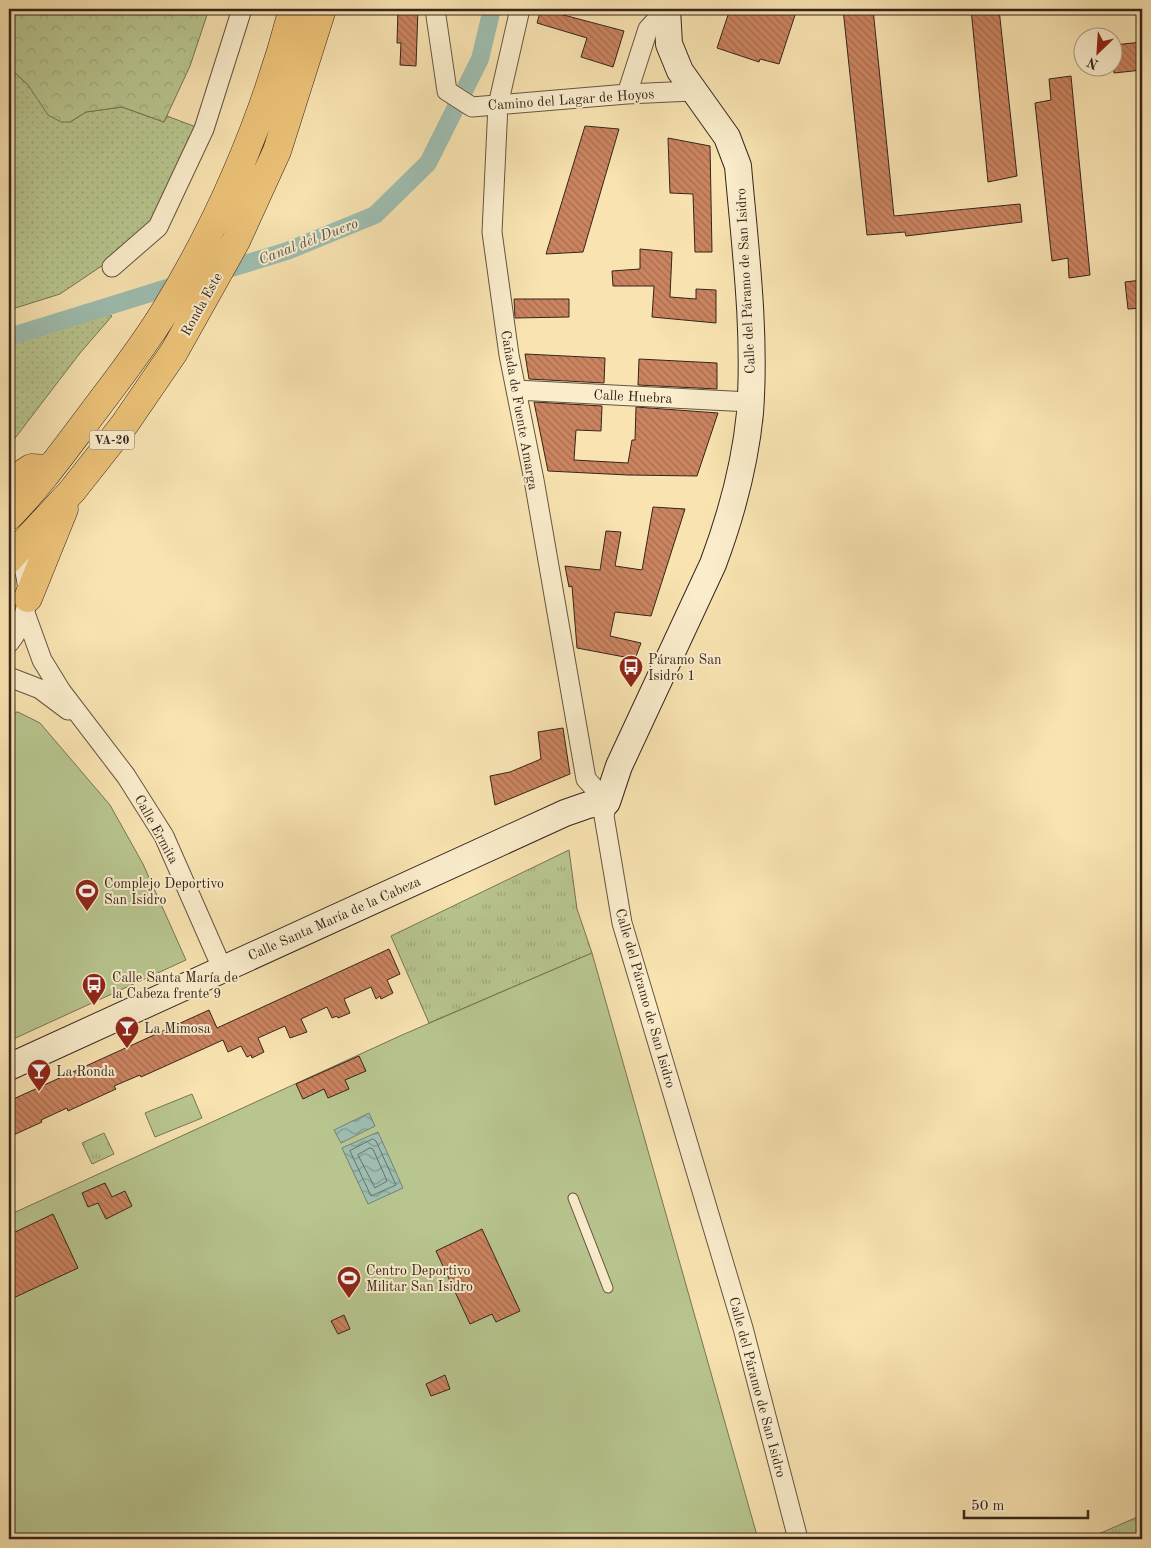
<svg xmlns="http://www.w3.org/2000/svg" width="1151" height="1548" viewBox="0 0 1151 1548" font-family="'Old Standard TT',serif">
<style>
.grass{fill:url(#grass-dots);stroke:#777556}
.forest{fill:url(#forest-crowns);stroke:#777556}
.park{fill:url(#park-tufts);stroke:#777556}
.garden{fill:#b8c58f;stroke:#777556}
.water{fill:url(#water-waves);stroke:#748075}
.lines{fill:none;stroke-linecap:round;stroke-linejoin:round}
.shore{stroke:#6a7166;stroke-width:1}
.canal{stroke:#9ebdb0;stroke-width:18}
.building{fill:url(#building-back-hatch);stroke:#36251d}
.lane-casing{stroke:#665442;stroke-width:11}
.street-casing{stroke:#665442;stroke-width:21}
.secondary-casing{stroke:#36251d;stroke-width:28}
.highway-casing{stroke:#36251d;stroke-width:29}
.lane{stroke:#faedcc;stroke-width:9}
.street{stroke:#faedcc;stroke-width:19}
.secondary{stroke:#faedcc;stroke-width:26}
.highway{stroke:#ecc278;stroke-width:28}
.labels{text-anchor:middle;stroke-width:4;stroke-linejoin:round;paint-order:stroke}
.shield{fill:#faedcc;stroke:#716152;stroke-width:1}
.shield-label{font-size:12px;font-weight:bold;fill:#36251d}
.street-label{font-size:14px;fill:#36251d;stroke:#faedcc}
.poi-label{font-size:14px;fill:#36251d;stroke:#faedcc;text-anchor:start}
.water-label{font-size:15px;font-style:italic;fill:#555349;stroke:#faedcc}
</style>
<defs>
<pattern id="grass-dots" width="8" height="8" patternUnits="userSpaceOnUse" patternTransform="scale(1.25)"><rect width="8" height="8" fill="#b8c58f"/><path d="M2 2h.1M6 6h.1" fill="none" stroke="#9fa97b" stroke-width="1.8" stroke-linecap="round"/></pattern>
<pattern id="forest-crowns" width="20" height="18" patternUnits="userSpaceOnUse" patternTransform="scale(1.25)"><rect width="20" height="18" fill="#b8c58f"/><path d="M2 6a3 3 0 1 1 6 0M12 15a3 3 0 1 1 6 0" fill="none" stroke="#9fa97b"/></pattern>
<pattern id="park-tufts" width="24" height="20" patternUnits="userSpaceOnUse" patternTransform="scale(1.25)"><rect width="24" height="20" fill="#b8c58f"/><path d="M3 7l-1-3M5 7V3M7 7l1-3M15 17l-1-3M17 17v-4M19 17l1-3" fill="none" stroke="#9fa97b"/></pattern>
<pattern id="water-waves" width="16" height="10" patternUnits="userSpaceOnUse" patternTransform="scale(1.25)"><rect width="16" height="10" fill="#9ebdb0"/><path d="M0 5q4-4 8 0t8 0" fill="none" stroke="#82998f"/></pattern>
<pattern id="building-back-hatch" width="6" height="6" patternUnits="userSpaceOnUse" patternTransform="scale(1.25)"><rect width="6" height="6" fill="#cb8460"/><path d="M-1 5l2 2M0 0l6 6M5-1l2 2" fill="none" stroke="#a66c4f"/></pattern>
</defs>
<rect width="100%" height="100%" fill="#f8e3b1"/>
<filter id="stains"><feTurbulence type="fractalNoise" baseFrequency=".004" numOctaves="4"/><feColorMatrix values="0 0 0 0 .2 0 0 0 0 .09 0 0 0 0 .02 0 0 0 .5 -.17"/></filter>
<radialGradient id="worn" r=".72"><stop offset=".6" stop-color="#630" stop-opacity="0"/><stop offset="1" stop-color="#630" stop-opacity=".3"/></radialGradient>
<path class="grass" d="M 9,67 L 28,85 L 37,96 L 70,122 L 86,112 L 122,107 L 164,122 L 167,116 L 196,127 L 149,225 L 103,265 L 60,294 L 9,310 Z
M 108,314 L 112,316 L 80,353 L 9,446 L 9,342 L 88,315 Z"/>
<path class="forest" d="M 9,9 L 209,9 L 190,66 L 164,122 L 122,107 L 86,112 L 70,122 L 61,122 L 48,115 L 28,85 L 9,67 Z"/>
<path class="park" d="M 569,850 L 577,909 L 592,953 L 429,1023 L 391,936 Z
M 104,1133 L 114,1154 L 92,1164 L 82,1143 Z
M 1142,1515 L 1142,1539 L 1087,1539 Z"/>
<path class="garden" d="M 18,712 L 40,723 L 110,805 L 143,864 L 186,960 L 9,1041 L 9,713 Z
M 592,953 L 758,1539 L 9,1539 L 9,1215 L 402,1035 Z
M 192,1094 L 202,1118 L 155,1137 L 145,1113 Z"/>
<path class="water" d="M 369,1113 L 375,1126 L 341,1143 L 334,1130 Z
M 378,1132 L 403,1188 L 368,1204 L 342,1148 Z"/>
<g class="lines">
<path class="shore" d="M 373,1139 L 376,1141 L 396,1185 L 371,1196 L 350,1151 Z
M 370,1148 L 373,1149 L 387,1181 L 375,1188 L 358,1155 Z"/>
<path class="canal" d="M 215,273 L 287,251 L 375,215 L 428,163 L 480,59 L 492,9
M 9,337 L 183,283"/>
</g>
<path class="building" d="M 398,9 L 418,9 L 416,66 L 400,65 L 401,43 L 397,43 Z
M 541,9 L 624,31 L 613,67 L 581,57 L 587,38 L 537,23 Z
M 730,9 L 797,9 L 779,64 L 760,59 L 759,62 L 717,48 Z
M 843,9 L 873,9 L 894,216 L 1020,204 L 1022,222 L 906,236 L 905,232 L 867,235 Z
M 971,9 L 999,9 L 1017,176 L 988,182 Z
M 1142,42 L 1142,70 L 1114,73 L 1114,45 Z
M 1071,76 L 1090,275 L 1069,278 L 1068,258 L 1052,261 L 1035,103 L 1051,100 L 1049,79 Z
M 585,126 L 619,129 L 583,252 L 546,254 Z
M 668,138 L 710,146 L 712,252 L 695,252 L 693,194 L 670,193 Z
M 640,249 L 672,252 L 670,297 L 696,299 L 696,289 L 716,290 L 716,323 L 652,317 L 654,286 L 613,286 L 612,271 L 640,269 Z
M 1142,280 L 1142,308 L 1128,309 L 1125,282 Z
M 514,299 L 569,299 L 569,317 L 515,318 Z
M 525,354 L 605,358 L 604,383 L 529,379 Z
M 639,359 L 717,363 L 717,389 L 638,385 Z
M 534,402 L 602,406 L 601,431 L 576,430 L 574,460 L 628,463 L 632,440 L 635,440 L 636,407 L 718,413 L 697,476 L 628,475 L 548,471 Z
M 653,507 L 685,509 L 651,616 L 615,612 L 610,636 L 641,643 L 635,659 L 577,648 L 572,586 L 569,587 L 565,566 L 600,570 L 606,531 L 621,532 L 615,566 L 642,570 Z
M 563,728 L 570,774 L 495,805 L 490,776 L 510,772 L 541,759 L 538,732 Z
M 389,949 L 400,974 L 387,980 L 393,993 L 381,999 L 380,996 L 376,999 L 371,987 L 344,999 L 350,1013 L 338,1018 L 337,1016 L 332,1018 L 327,1007 L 301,1019 L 307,1032 L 290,1038 L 285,1026 L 258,1038 L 264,1052 L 252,1058 L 251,1055 L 247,1057 L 241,1046 L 228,1052 L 223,1040 L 141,1077 L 140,1075 L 114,1086 L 116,1089 L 68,1111 L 67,1108 L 41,1120 L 42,1122 L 9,1137 L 9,1101 L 209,1010 L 217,1028 Z
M 359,1056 L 366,1071 L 345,1080 L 349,1089 L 328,1098 L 324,1089 L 303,1099 L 296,1084 Z
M 105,1183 L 112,1197 L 125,1191 L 132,1206 L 106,1219 L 98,1203 L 88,1207 L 82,1193 Z
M 53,1214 L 78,1268 L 9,1300 L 9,1235 Z
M 482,1229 L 520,1311 L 496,1322 L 492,1314 L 470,1324 L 436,1251 Z
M 344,1315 L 350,1329 L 338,1334 L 331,1321 Z
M 445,1375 L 450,1389 L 431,1396 L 426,1384 Z"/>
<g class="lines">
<defs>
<path id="lane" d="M 573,1198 L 608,1288"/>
<path id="street" d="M 435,9 L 447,91 L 472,107 L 627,94 L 692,91
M 520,9 L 498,105 L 492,232 L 509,355 L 534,480 L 586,779 L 607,802 L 604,816 L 622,923 L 743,1328 L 798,1539
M 627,94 L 648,29 L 666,9
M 112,267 L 158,227 L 204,129 L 242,9
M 516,390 L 750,402
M 25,613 L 42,660 L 61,691 L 126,776 L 164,836 L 222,968
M 9,643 C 33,613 34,573 10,543
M 9,677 L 40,689 L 68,710"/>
<path id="secondary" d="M 9,1067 L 565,813 L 588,805 L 607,802 L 619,766 L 713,564 C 731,516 745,464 750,413 C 756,331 745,247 738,166 L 727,137 L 680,71 L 669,44 L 667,9"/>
<path id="highway" d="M 9,483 L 31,468 L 50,469
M 9,516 C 38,487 63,452 88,419 C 114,384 142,349 165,311 C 222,218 265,115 293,9
M 9,559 L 72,491 L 124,425 L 174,352 L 236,241 L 277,151 L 322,9
M 28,598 L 64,509"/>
</defs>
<use href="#lane" class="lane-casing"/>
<use href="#street" class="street-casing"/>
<use href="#secondary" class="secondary-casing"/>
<use href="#highway" class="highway-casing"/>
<use href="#lane" class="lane"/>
<use href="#street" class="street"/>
<use href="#secondary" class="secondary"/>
<use href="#highway" class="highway"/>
</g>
<defs>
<symbol id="bus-pin" viewBox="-11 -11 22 30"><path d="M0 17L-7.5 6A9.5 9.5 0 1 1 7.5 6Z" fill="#8f2418" stroke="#faedcc"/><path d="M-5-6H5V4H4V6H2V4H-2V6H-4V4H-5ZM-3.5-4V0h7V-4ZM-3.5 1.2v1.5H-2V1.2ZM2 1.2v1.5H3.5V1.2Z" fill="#fff"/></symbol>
<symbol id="stadium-pin" viewBox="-11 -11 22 30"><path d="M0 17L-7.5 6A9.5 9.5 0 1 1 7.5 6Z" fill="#8f2418" stroke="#faedcc"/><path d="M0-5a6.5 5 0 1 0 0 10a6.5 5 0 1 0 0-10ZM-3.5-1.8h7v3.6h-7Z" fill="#fff"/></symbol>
<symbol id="bar-pin" viewBox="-11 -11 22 30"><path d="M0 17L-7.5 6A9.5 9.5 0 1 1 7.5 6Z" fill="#8f2418" stroke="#faedcc"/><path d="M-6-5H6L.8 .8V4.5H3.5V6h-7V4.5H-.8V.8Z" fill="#fff"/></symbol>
</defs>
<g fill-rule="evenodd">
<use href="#bus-pin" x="617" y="653" width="28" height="38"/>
<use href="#stadium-pin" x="73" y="877" width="28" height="38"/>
<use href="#bus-pin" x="80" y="971" width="28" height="38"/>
<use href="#bar-pin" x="113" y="1014" width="28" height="38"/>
<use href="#bar-pin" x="25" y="1057" width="28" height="38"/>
<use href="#stadium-pin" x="335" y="1264" width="28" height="38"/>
</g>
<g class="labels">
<rect class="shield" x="89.5" y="430.5" width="45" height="19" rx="4"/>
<g class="shield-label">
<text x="112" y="444">VA-20</text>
</g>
<g class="street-label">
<text transform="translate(571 99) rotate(-4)" y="5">Camino del Lagar de Hoyos</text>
<text transform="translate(745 281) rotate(-93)" y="5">Calle del Páramo de San Isidro</text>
<text transform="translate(201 304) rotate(-61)" y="5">Ronda Este</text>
<text transform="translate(633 396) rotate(3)" y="5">Calle Huebra</text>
<text transform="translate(520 410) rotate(80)" y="5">Cañada de Fuente Amarga</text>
<text transform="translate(157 829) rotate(61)" y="5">Calle Ermita</text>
<text transform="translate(334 918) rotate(-24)" y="5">Calle Santa María de la Cabeza</text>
<text transform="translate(646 998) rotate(74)" y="5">Calle del Páramo de San Isidro</text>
<text transform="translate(758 1387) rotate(75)" y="5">Calle del Páramo de San Isidro</text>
</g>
<g class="poi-label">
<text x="648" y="664">Páramo San<tspan x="648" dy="16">Isidro 1</tspan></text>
<text x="104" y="888">Complejo Deportivo<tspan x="104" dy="16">San Isidro</tspan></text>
<text x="112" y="982">Calle Santa María de<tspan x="112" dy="16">la Cabeza frente 9</tspan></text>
<text x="144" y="1033">La Mimosa</text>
<text x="56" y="1076">La Ronda</text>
<text x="366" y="1275">Centro Deportivo<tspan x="366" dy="16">Militar San Isidro</tspan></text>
</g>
<g class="water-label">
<text transform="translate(308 241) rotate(-21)" y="5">Canal del Duero</text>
</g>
</g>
<rect width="1151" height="1548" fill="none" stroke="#f8e3b1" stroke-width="30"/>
<rect x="10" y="10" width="1131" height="1528" fill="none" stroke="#36251d" stroke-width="2.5"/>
<rect x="15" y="15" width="1121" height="1518" fill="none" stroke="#36251d"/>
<g transform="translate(1098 52) rotate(205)"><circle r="24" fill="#faedcc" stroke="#ac9d86"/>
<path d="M0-4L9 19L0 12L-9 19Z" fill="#8f2418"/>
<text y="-8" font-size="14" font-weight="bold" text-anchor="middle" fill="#36251d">N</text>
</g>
<path d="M964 1510v8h124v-8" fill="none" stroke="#36251d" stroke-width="2.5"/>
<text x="971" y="1510" font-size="15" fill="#36251d" stroke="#faedcc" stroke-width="4" paint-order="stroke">50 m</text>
<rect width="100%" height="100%" filter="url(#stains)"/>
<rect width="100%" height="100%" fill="url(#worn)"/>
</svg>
